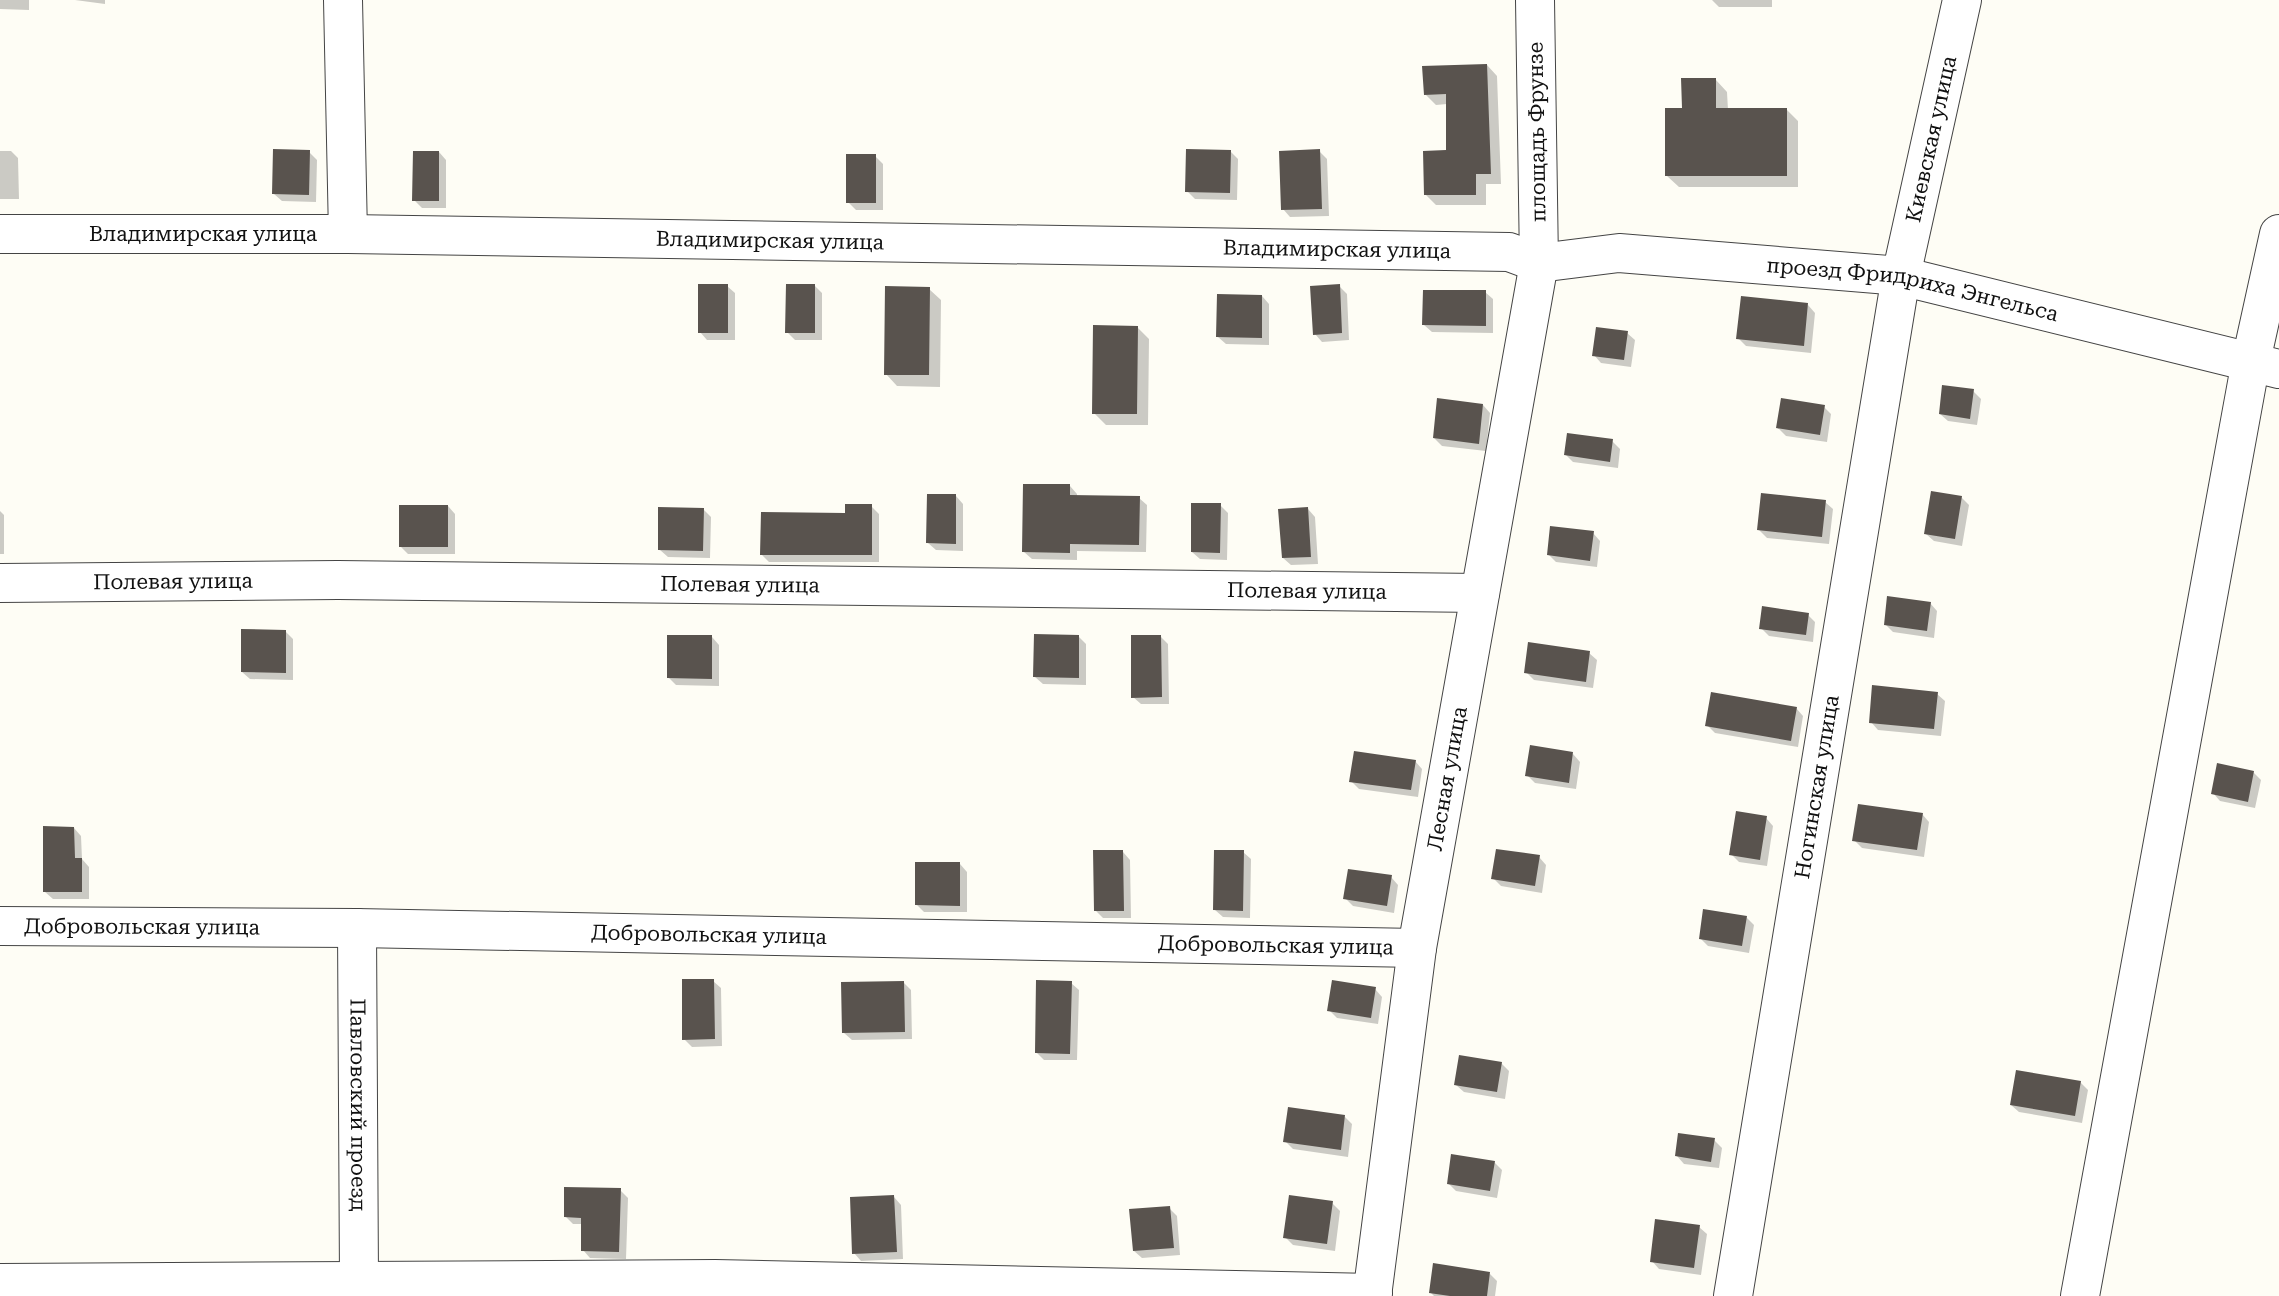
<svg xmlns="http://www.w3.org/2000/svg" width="2279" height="1296" viewBox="0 0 2279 1296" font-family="'Roboto Serif',serif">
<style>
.shadow{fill:#0003}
.building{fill:#59534e}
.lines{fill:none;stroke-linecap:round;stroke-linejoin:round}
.minor-casing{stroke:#444;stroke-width:40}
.minor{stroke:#fff;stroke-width:38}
.labels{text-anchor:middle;stroke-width:7;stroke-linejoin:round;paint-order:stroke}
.street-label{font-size:21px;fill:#111;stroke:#fff}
</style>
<rect width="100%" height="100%" fill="#fefdf5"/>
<path class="shadow" d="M 0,0 L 29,0 L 29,10 L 0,9 Z
M 75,0 L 105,0 L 105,4 Z
M 1712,0 L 1772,0 L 1772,7 L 1719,7 Z
M 1487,65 L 1497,76 L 1501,184 L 1486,184 L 1486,205 L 1436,205 L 1425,194 L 1447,152 L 1447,104 L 1436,105 L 1425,94 Z
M 1716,80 L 1727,92 L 1728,110 L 1787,110 L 1798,121 L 1798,187 L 1679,187 L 1667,176 L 1683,110 Z
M 0,151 L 11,151 L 18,158 L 19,199 L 0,199 Z
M 1230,151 L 1238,159 L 1237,200 L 1195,199 L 1187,191 Z
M 1319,151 L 1327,159 L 1329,216 L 1290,217 L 1283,209 Z
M 309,152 L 317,160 L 316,202 L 282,201 L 274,194 Z
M 439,152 L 446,160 L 446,208 L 422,208 L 414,200 Z
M 875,156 L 883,164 L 883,210 L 856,210 L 848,202 Z
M 727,286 L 735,293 L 735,340 L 707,340 L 700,332 Z
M 815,286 L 822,293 L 822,340 L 795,340 L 787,332 Z
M 1339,286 L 1347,294 L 1349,340 L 1322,342 L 1315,334 Z
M 929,289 L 941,300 L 940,387 L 897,386 L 886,374 Z
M 1485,292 L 1493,299 L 1493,333 L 1432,332 L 1424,325 Z
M 1262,296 L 1269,304 L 1269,345 L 1226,344 L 1218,337 Z
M 1808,305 L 1815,313 L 1811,353 L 1746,346 L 1738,338 Z
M 1138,328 L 1149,339 L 1148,425 L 1106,425 L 1094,413 Z
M 1627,333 L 1635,340 L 1631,367 L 1601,363 L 1594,355 Z
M 1973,391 L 1981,399 L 1977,425 L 1948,421 L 1940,414 Z
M 1483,405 L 1490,413 L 1486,451 L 1442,446 L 1434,438 Z
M 1824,407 L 1831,414 L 1827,442 L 1786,436 L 1778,428 Z
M 1612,441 L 1620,449 L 1618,468 L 1573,462 L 1566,455 Z
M 1070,486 L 1077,494 L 1077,497 L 1139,498 L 1147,505 L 1146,552 L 1077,551 L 1077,560 L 1032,559 L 1024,552 Z
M 956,496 L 963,504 L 963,551 L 936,550 L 928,543 Z
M 1961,497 L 1969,505 L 1962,546 L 1934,541 L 1926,534 Z
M 1825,502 L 1833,509 L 1829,544 L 1767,538 L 1759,530 Z
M 1220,505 L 1228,513 L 1227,560 L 1200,559 L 1192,552 Z
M 448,506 L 455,514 L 455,554 L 408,554 L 401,547 Z
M 871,506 L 879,514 L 879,562 L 769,562 L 762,555 L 847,515 Z
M 703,509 L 711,517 L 710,558 L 668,557 L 660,550 Z
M 1308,509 L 1315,517 L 1318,564 L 1291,565 L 1283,558 Z
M 0,511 L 4,515 L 4,554 L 0,554 Z
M 1593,533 L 1600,541 L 1597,567 L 1556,562 L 1549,555 Z
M 1930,603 L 1937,611 L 1934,638 L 1893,632 L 1886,625 Z
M 1808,615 L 1815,622 L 1813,642 L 1769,636 L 1761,628 Z
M 286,632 L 293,639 L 293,680 L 250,679 L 242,672 Z
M 1078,636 L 1086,644 L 1086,685 L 1043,684 L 1035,677 Z
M 712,637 L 719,645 L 719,686 L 676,685 L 668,677 Z
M 1161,637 L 1168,644 L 1169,704 L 1141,704 L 1133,697 Z
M 1589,653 L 1597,660 L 1593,688 L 1534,680 L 1526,672 Z
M 1937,694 L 1945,701 L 1941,736 L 1878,730 L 1871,722 Z
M 1796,708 L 1803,716 L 1798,747 L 1715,733 L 1707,725 Z
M 1573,754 L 1580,762 L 1576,789 L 1535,783 L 1527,775 Z
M 1415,761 L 1422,769 L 1418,797 L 1359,789 L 1351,781 Z
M 2253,772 L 2261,780 L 2255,808 L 2220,801 L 2213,793 Z
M 1922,814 L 1929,822 L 1924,857 L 1862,848 L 1854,840 Z
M 1766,818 L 1773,826 L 1767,866 L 1739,862 L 1731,854 Z
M 74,828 L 81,836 L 82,859 L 89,867 L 89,899 L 53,899 L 45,892 Z
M 1123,852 L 1130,860 L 1131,918 L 1103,918 L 1095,910 Z
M 1243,852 L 1251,859 L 1250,918 L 1223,917 L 1215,910 Z
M 1539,857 L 1546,865 L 1542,893 L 1501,886 L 1493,878 Z
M 960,864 L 967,872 L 967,912 L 924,912 L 916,904 Z
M 1391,877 L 1398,885 L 1394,913 L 1353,906 L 1345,898 Z
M 1746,917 L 1754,925 L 1749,953 L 1708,946 L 1701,939 Z
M 713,981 L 721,988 L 722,1046 L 692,1047 L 684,1039 Z
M 903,982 L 911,990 L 912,1039 L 852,1040 L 844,1033 Z
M 1071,983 L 1079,990 L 1077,1060 L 1044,1060 L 1036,1052 Z
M 1375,989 L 1382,997 L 1378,1024 L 1337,1018 L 1329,1010 Z
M 1501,1063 L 1509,1071 L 1505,1099 L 1464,1092 L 1456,1085 Z
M 2080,1082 L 2088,1090 L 2082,1123 L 2019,1112 L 2011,1105 Z
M 1345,1117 L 1352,1124 L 1348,1157 L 1293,1149 L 1285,1141 Z
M 1714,1140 L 1722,1148 L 1719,1168 L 1684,1164 L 1677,1156 Z
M 1494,1162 L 1502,1170 L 1497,1198 L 1456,1191 L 1449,1184 Z
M 620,1190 L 628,1198 L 626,1259 L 590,1258 L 583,1250 L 583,1224 L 573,1224 L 565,1216 Z
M 894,1197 L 901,1205 L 903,1259 L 861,1261 L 854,1253 Z
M 1332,1203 L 1340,1211 L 1335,1251 L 1293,1245 L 1285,1237 Z
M 1169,1208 L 1177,1216 L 1180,1255 L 1142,1258 L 1134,1251 Z
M 1699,1227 L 1707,1234 L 1701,1275 L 1659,1269 L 1652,1261 Z
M 1490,1274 L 1497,1281 L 1495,1296 L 1434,1296 L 1430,1292 Z"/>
<path class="building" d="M 1487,64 L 1491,174 L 1476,174 L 1476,195 L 1424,195 L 1423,151 L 1446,150 L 1446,94 L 1424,95 L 1422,66 Z
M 1681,78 L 1716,78 L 1716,108 L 1787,108 L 1787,176 L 1665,176 L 1665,108 L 1682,108 Z
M 273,149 L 310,150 L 309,195 L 272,194 Z
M 1186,149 L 1231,150 L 1230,193 L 1185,192 Z
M 1320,149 L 1322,209 L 1281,210 L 1279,151 Z
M 413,151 L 439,151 L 439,201 L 412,201 Z
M 846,154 L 876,154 L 876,203 L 846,203 Z
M 698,284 L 728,284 L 728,333 L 698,333 Z
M 786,284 L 815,284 L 815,333 L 785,333 Z
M 1340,284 L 1342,333 L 1313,335 L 1310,286 Z
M 885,286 L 930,287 L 929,375 L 884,375 Z
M 1423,290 L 1486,290 L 1486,326 L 1422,325 Z
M 1217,294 L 1262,295 L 1262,338 L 1216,337 Z
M 1741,296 L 1808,303 L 1804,346 L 1736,339 Z
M 1093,325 L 1138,326 L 1137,414 L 1092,414 Z
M 1596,327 L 1628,331 L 1624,360 L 1592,356 Z
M 1942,385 L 1974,389 L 1970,419 L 1939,414 Z
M 1437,398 L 1483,404 L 1479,444 L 1433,438 Z
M 1781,398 L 1825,405 L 1820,435 L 1776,428 Z
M 1567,433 L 1613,439 L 1610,462 L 1564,455 Z
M 1023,484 L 1070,484 L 1070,495 L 1140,496 L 1139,545 L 1070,544 L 1070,553 L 1022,552 Z
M 1931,491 L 1962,496 L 1955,539 L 1924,534 Z
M 1761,493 L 1826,500 L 1822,537 L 1757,530 Z
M 927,494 L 956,494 L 956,544 L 926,543 Z
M 1191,503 L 1221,503 L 1220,553 L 1191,552 Z
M 845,504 L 872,504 L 872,555 L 760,555 L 761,512 L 845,513 Z
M 399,505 L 448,505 L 448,547 L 399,547 Z
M 658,507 L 704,508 L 703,551 L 658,550 Z
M 1308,507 L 1311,557 L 1282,558 L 1278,509 Z
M 1550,526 L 1594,531 L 1590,561 L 1547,555 Z
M 1887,596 L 1931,602 L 1927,631 L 1884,625 Z
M 1762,606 L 1809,613 L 1806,635 L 1759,629 Z
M 241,629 L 286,630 L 286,673 L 241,672 Z
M 1034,634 L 1079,635 L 1079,678 L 1033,677 Z
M 667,635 L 712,635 L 712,679 L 667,678 Z
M 1131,635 L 1161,635 L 1162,697 L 1131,698 Z
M 1528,642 L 1590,651 L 1586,682 L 1524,673 Z
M 1872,685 L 1938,692 L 1934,729 L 1869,723 Z
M 1711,692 L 1797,707 L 1791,741 L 1705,726 Z
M 1530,745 L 1573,752 L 1569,783 L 1525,776 Z
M 1354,751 L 1416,760 L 1411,790 L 1349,782 Z
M 2217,763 L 2254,771 L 2248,802 L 2211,794 Z
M 1858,804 L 1923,813 L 1917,850 L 1852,841 Z
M 1736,811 L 1767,816 L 1760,860 L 1729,855 Z
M 43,826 L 74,827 L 75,858 L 82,858 L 82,892 L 43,892 Z
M 1496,849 L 1540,855 L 1535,886 L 1491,879 Z
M 1093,850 L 1123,850 L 1124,911 L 1094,911 Z
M 1214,850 L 1244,850 L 1243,911 L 1213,910 Z
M 915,862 L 960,862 L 960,906 L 915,905 Z
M 1348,869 L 1392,875 L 1387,906 L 1343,899 Z
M 1703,909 L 1747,916 L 1742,946 L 1699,939 Z
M 682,979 L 714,979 L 715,1039 L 682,1040 Z
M 1036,980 L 1072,981 L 1070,1054 L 1035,1053 Z
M 1332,980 L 1376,987 L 1371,1018 L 1327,1011 Z
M 904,981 L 905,1032 L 842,1033 L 841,982 Z
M 1459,1055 L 1502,1062 L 1497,1092 L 1454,1085 Z
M 2016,1070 L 2081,1081 L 2075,1116 L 2010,1105 Z
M 1288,1107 L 1345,1115 L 1341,1150 L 1283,1142 Z
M 1678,1133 L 1715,1138 L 1711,1162 L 1675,1156 Z
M 1451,1154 L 1495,1161 L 1490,1191 L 1447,1184 Z
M 564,1187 L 621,1188 L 619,1252 L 581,1251 L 581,1218 L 564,1217 Z
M 894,1195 L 897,1252 L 852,1254 L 850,1197 Z
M 1289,1195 L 1333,1201 L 1327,1244 L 1283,1238 Z
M 1170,1206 L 1174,1248 L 1133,1251 L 1129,1209 Z
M 1655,1219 L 1700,1225 L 1694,1268 L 1650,1262 Z
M 1433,1263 L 1490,1272 L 1487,1296 L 1450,1296 L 1429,1293 Z"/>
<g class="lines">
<defs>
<g id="minor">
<path d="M 343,0 L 348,234"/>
<path id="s1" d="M 0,234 L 348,234 L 1509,252 L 1539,263 L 1619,253 L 1901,276 L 2279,369"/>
<path id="s2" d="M 0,583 L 338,580 L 1480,593"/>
<path id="s3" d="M 0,926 L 357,928 L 1417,948"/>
<path id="s4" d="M 357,928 L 359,1280"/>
<path d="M 0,1283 L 715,1279 L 1373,1293"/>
<path id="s5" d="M 1372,1296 L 1417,948 L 1539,263 L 1535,0"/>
<path id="s6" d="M 1733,1296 L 1901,276 L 1962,0"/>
<path d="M 2080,1296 L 2251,361 L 2279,234"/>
</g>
</defs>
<use href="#minor" class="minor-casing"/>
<use href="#minor" class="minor"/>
</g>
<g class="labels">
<g class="street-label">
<text transform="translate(1537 132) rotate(-91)" y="7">площадь Фрунзе</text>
<text dy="7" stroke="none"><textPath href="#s6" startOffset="1174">Киевская улица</textPath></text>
<text dy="7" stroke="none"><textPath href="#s1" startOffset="203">Владимирская улица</textPath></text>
<text dy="7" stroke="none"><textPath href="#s1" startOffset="770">Владимирская улица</textPath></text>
<text dy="7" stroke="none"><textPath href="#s1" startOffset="1337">Владимирская улица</textPath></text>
<text dy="7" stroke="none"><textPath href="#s1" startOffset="1918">проезд Фридриха Энгельса</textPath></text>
<text dy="7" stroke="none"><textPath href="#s2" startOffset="173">Полевая улица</textPath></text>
<text dy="7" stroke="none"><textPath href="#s2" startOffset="740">Полевая улица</textPath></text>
<text dy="7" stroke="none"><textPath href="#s2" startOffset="1307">Полевая улица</textPath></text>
<text dy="7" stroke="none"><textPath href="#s5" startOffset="523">Лесная улица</textPath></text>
<text dy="7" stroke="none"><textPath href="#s6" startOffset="516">Ногинская улица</textPath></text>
<text dy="7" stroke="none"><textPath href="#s3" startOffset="142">Добровольская улица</textPath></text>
<text dy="7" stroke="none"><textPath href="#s3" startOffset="709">Добровольская улица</textPath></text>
<text dy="7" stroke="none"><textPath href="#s3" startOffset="1276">Добровольская улица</textPath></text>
<text dy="7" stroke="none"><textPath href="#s4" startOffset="177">Павловский проезд</textPath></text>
</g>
</g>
</svg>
